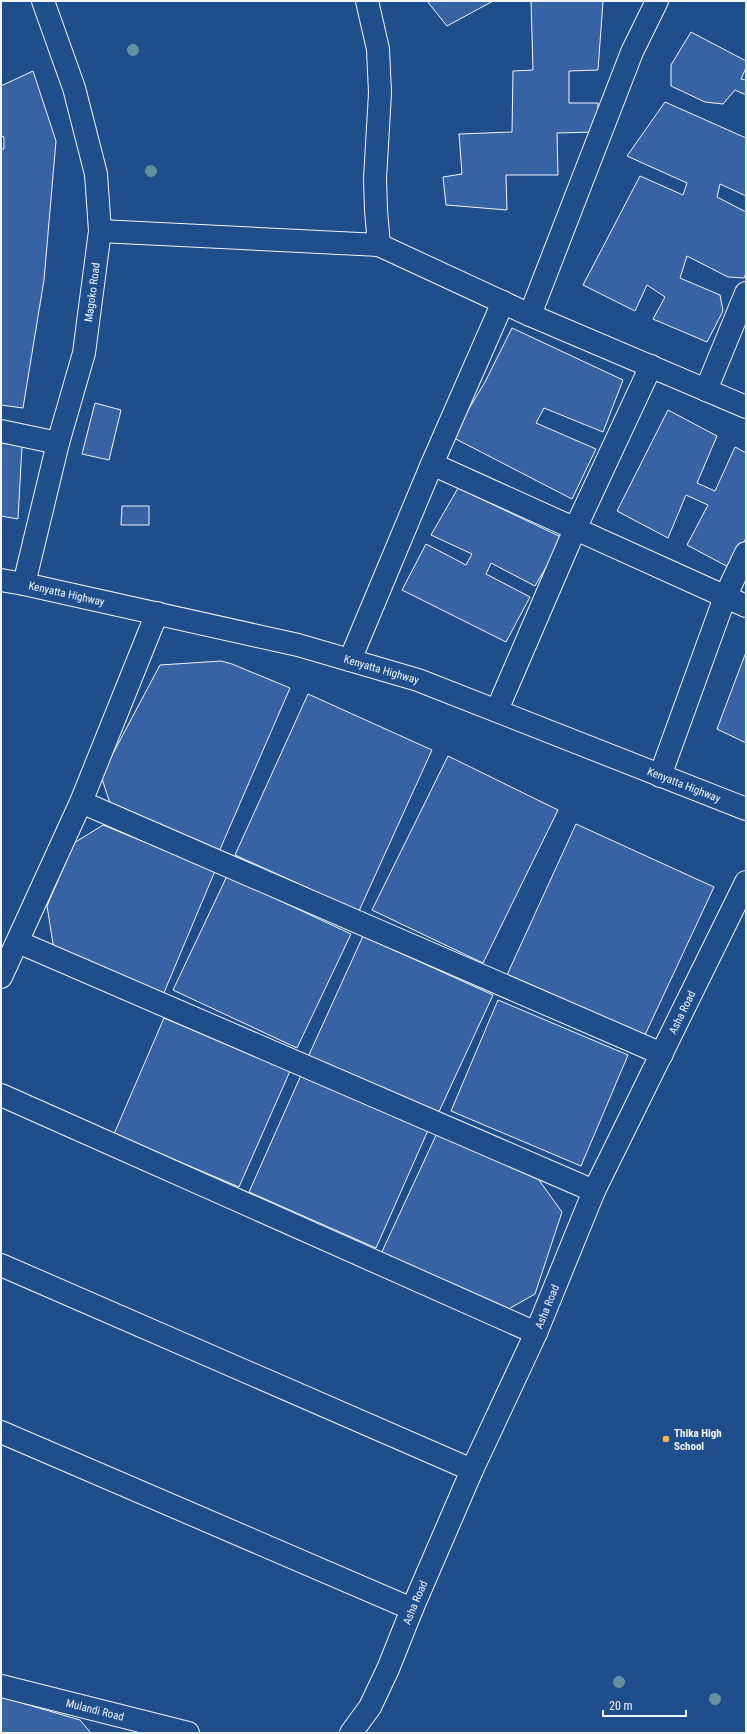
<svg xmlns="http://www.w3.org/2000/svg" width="747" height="1734" viewBox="0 0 747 1734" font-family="'Roboto Condensed',sans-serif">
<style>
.building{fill:#3563a3;stroke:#f2f6ff}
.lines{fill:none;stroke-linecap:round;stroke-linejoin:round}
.minor-casing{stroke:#f2f6ff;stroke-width:24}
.minor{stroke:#1f4e8c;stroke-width:22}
.tree{fill:#61919a}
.poi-dot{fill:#ffb74d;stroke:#1f4e8c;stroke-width:1.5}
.labels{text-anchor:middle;stroke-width:3;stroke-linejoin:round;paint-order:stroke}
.street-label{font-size:11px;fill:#f2f6ff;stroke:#1f4e8c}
.poi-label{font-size:11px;font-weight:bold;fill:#f2f6ff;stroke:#1f4e8c;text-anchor:start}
</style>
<rect width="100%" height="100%" fill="#1f4e8c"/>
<path class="building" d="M 427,1 L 493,1 L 447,26 Z
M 531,1 L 603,1 L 598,70 L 569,71 L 569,103 L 598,103 L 597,132 L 557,133 L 558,175 L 506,175 L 507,210 L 446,205 L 443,177 L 462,174 L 459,134 L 512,132 L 513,71 L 533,70 Z
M 691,32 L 746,61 L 746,68 L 741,79 L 746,80 L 746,95 L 735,90 L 723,104 L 705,102 L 671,86 L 671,65 Z
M 33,71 L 56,141 L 44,280 L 23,408 L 1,405 L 1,149 L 4,149 L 4,137 L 1,136 L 1,86 Z
M 665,102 L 746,138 L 746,196 L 720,184 L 717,197 L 746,212 L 746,273 L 744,278 L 728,277 L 687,256 L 680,278 L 720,295 L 723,311 L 707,342 L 653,319 L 665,297 L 647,285 L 635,311 L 583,285 L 640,176 L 683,195 L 687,183 L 627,156 Z
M 512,328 L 623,380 L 603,432 L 544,408 L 536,423 L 596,449 L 572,499 L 452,437 L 485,382 Z
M 95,403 L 121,410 L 109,460 L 82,454 Z
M 668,410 L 717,436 L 697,483 L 715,491 L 735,447 L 746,453 L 746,538 L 732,569 L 687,545 L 708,505 L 686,495 L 668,538 L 617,511 Z
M 1,443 L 22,446 L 18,519 L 1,516 Z
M 458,488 L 563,538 L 535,586 L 491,563 L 486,574 L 530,597 L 506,642 L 402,590 L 426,544 L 466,565 L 472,554 L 431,535 Z
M 122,506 L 149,506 L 149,525 L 121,525 Z
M 746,652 L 746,743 L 717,729 Z
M 221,661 L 232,664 L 290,688 L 218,854 L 112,809 L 101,776 L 160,665 Z
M 308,694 L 432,750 L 359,911 L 235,855 Z
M 448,756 L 558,810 L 483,963 L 372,910 Z
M 576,824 L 714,887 L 644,1037 L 507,975 Z
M 103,825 L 215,871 L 163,995 L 54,950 L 47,906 L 74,843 Z
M 227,876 L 351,934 L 297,1048 L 173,990 Z
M 363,936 L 493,995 L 437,1116 L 308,1057 Z
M 498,1000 L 628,1055 L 581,1166 L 451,1111 Z
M 164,1018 L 290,1071 L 239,1187 L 114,1134 Z
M 302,1073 L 429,1128 L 376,1248 L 249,1192 Z
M 438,1131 L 536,1176 L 562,1212 L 535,1294 L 505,1311 L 380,1256 Z
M 1,1697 L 80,1720 L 91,1733 L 1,1733 Z"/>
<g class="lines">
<defs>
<g id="minor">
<path d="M 367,1 L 378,49 L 380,93 L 375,179 L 376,210 L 379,245 L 530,315 L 746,407"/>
<path d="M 100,231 L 379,245"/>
<path d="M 530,315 L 632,52 L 657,1"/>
<path d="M 706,390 L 746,293"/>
<path d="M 1,431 L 58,443"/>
<path d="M 432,464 L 746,606"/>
<path id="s1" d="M 1,580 L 24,584 L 298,645 L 418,680 L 746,809"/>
<path id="s2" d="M 24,584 L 58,443 L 84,353 L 100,231 L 96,174 L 74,88 L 43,1"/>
<path d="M 350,660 L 432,464 L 503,302"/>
<path d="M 497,710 L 575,529 L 651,366"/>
<path d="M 660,776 L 725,597 L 746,553"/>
<path d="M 81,802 L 662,1054"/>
<path d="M 18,942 L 594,1191"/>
<path d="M 1,977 L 81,802 L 157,613"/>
<path d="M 1,1095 L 536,1333"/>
<path d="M 1,1265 L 472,1470"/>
<path d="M 1,1432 L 412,1609"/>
<path id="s3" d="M 1,1686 L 188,1733"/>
<path id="s4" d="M 351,1733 L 370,1707 L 388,1669 L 412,1609 L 472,1470 L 536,1333 L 594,1191 L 746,882"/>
</g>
</defs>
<use href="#minor" class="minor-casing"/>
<use href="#minor" class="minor"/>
</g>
<g class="tree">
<circle cx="133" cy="50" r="6"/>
<circle cx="151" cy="171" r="6"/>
<circle cx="619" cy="1682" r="6"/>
<circle cx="715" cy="1699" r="6"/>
</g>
<circle class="poi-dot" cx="666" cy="1439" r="4"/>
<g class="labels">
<g class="street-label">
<text dy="4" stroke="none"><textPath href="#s2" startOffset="300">Magoko Road</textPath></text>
<text dy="4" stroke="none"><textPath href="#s1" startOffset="67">Kenyatta Highway</textPath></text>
<text dy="4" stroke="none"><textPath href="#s1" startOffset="391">Kenyatta Highway</textPath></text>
<text dy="4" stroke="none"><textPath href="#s1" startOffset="715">Kenyatta Highway</textPath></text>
<text dy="4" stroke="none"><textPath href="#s4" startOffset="794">Asha Road</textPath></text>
<text dy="4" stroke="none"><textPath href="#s4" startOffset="470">Asha Road</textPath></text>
<text dy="4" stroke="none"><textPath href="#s4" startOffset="146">Asha Road</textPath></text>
<text dy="4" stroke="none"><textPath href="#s3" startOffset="97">Mulandi Road</textPath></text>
</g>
<g class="poi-label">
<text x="674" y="1437">Thika High<tspan x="674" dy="13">School</tspan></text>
</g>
</g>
<rect width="747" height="1734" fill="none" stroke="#f2f6ff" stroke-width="4"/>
<path d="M603 1710v6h83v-6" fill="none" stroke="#f2f6ff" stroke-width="2"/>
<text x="609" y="1710" font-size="12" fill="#f2f6ff" stroke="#1f4e8c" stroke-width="3" paint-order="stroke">20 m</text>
</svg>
